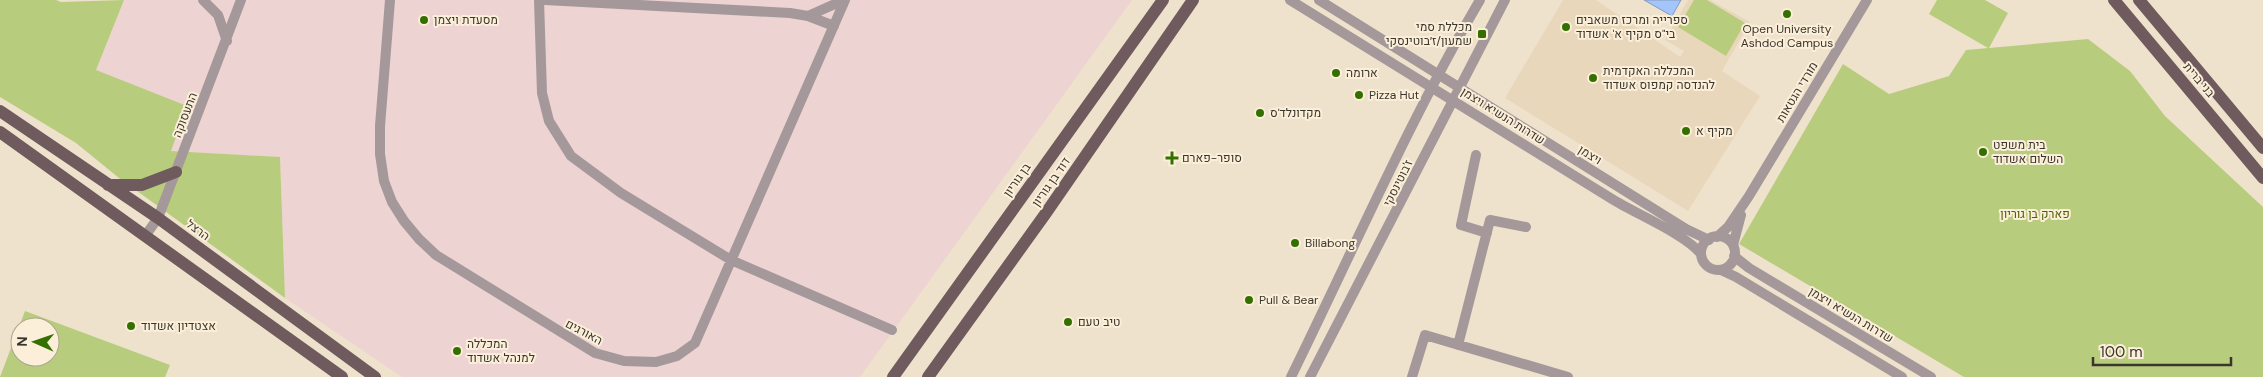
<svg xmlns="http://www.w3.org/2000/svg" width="2263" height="377" viewBox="0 0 2263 377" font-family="'DM Sans',Heebo,sans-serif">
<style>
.industrial{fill:#edd3d1}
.built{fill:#e8d7ba}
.green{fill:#b8cc7e;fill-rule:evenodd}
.water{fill:#a3c5fb;stroke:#849abd}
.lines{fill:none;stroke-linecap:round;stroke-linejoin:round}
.minor{stroke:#a4989a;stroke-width:10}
.major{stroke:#6f5a5d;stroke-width:12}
.poi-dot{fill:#347000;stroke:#fcefd9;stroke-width:2}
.labels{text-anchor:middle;stroke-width:4;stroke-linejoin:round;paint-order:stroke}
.poi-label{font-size:12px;fill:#3b362d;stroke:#fcefd9;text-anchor:start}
.street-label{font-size:12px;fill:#3b362d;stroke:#fcefd9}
.park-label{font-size:12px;fill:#506003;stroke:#fcefd9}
</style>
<rect width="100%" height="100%" fill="#efe2cc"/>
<path class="industrial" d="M 124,0 L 1132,0 L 860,377 L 402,377 L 285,298 L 280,157 L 171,151 L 96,70 Z"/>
<path class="built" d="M 1563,0 L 1596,0 L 1680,57 L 1684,51 L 1665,40 L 1688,0 L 1710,0 L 1750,22 L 1722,71 L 1760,96 L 1688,211 L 1505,98 Z"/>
<path class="green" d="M 0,0 L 56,0 L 61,2 L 124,0 L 96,70 L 187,106 L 171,151 L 280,157 L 285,298 L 119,178 L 76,143 L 0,97 Z
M 1694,0 L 1707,0 L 1745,23 L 1726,56 L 1678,27 Z
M 1937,0 L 1985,0 L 2008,13 L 1989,48 L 2088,39 L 2130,71 L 2165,116 L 2263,207 L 2263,377 L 1964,377 L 1739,244 L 1843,64 L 1889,94 L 1949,76 L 1966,50 L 1988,48 L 1929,14 Z
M 25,311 L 170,365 L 165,377 L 0,377 ZM 20,327 L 50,327 L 50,357 L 20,357 Z"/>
<path class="water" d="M 1644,0 L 1681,0 L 1672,16 Z"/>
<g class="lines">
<path class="minor" d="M 203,0 L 218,15 L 227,41
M 390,0 L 380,126 L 380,154 L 384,181 L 392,202 L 404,221 L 419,239 L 436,255 L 595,353 L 624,361 L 656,362 L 677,356 L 695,343 L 845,0
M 539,0 L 542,93 L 549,121 L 571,156 L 621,193 L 731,260 L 892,330
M 545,0 L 790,13 L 808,16 L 834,26
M 1290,0 C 1397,67 1505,132 1612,199 C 1636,214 1685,234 1701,254
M 1319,0 L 1686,229 L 1709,240
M 808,16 L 844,0
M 1476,155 L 1461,225 L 1487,233
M 145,236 L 158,218 L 241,0
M1701 253a17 17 0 1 1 34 0a17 17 0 1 1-34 0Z
M 1717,237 L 1728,227 L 1749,196 L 1867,0
M 1733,245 L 1741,215
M 1734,256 L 1749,268 L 1931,377
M 1721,270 L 1736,277 L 1902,377
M 1458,345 L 1490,220 L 1526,227
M 1291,377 C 1353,251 1409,121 1480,0
M 1310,377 L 1505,0
M 1412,377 L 1425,335 L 1568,377"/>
<path class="major" d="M 2114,0 L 2263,178
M 2139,0 L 2263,148
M 0,111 L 158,218 L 375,377
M 0,132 L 342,377
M 108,185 L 142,185 L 176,172
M 893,377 L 1163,0
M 928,377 L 1046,213 L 1193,0"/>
</g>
<g class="poi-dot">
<circle cx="1787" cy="14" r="5"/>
<circle cx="424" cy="20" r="5"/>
<circle cx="1566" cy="27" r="5"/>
<rect x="1477" y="29" width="10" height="10" rx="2.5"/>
<circle cx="1336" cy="73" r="5"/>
<circle cx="1593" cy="78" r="5"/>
<circle cx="1359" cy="95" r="5"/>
<circle cx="1260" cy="113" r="5"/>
<circle cx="1686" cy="131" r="5"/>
<circle cx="1983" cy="152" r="5"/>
<path d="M1169.5 150.5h5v5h5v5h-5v5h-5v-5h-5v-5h5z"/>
<circle cx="1295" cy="243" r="5"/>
<circle cx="1249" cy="300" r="5"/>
<circle cx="1068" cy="322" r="5"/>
<circle cx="131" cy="326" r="5"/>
<circle cx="457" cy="351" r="5"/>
</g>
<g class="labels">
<g class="poi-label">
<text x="434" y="24">מסעדת ויצמן</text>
<text x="1576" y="24">ספרייה ומרכז משאבים<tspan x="1576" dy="14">בי"ס מקיף א' אשדוד</tspan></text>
<text x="1472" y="31" text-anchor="end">מכללת סמי<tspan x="1472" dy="14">שמעון/ז׳בוטינסקי</tspan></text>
<text x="1787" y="33" text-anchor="middle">Open University<tspan x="1787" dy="14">Ashdod Campus</tspan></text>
<text x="1603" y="75">המכללה האקדמית<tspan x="1603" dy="14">להנדסה קמפוס אשדוד</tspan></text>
<text x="1346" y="77">ארומה</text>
<text x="1369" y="99">Pizza Hut</text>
<text x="1270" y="117">מקדונלד'ס</text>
<text x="1696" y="135">מקיף א</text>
<text x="1993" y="149">בית משפט<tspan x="1993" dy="14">השלום אשדוד</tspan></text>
<text x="1182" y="162">סופר-פארם</text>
<text x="1305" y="247">Billabong</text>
<text x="1259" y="304">Pull &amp; Bear</text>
<text x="1078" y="326">טיב טעם</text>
<text x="141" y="330">אצטדיון אשדוד</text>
<text x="467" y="348">המכללה<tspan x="467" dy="14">למנהל אשדוד</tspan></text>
</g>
<g class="street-label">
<text transform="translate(2199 80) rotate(50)" y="4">בני ברית</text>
<text transform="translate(1797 92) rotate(-59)" y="4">מורדי הגטאות</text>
<text transform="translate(185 115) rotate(-69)" y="4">התעסוקה</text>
<text transform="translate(1503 116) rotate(32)" y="4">שדרות הנשיא ויצמן</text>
<text transform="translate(1590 155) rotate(32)" y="4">ויצמן</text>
<text transform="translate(1017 180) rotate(-55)" y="4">בן גוריון</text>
<text transform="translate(1051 182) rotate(-55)" y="4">דוד בן גוריון</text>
<text transform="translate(1398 183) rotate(-63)" y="4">ז'בוטינסקי</text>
<text transform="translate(198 230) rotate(36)" y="4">הרצל</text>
<text transform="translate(1851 315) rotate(31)" y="4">שדרות הנשיא ויצמן</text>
<text transform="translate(584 332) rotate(28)" y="4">האורגים</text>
</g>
<g class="park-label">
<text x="2035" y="218">פארק בן גוריון</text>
</g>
</g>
<g transform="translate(35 342) rotate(272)"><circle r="24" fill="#fcefd9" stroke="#afa594"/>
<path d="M0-4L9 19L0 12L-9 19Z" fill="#347000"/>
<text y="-8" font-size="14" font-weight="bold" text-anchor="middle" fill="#3b362d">N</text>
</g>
<path d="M2093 357v8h138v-8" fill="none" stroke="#3b362d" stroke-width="2.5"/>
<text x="2100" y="357" font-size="15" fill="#3b362d" stroke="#fcefd9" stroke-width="4" paint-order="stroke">100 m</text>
</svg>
